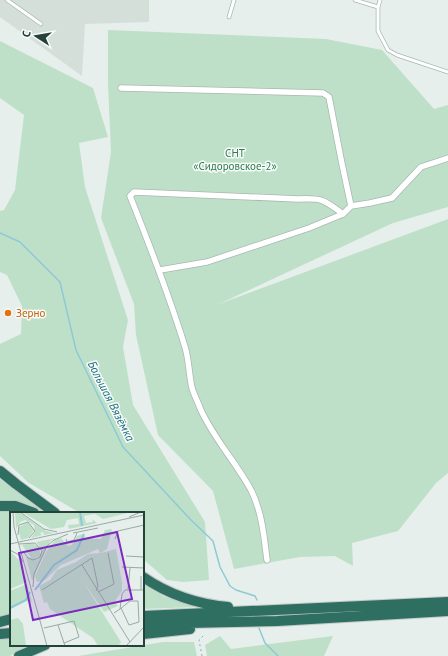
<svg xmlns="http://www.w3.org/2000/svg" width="448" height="656" viewBox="0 0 448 656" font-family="'PT Sans',sans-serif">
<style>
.built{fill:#d4dfda}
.green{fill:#bfe0c8}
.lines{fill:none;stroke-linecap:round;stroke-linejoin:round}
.stream{stroke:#8ec9d4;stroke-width:1.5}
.lane-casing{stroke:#a8b8b2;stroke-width:4.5}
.street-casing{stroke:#a8b8b2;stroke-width:7}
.highway-casing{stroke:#c2cac8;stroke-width:12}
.path{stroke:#86b3a5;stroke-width:1;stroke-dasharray:2 3;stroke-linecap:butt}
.lane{stroke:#fff;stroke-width:3}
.street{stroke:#fff;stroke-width:5.5}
.highway{stroke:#2f6f62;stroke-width:10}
.food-dot{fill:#e8710a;stroke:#f7fbf9;stroke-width:1.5}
.labels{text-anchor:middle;stroke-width:3;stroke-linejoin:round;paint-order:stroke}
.park-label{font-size:11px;fill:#2d7a4b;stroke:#f7fbf9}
.food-label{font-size:11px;fill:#c56008;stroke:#f7fbf9;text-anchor:start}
.water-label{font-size:12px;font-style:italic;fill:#1c6f80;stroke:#f7fbf9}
.inset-river{fill:none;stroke:#8ec9d4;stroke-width:2}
.inset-road{fill:none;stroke:#98aaa4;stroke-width:1}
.view{fill:#7b2cbf;fill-opacity:0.15;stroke:#7b2cbf;stroke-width:2}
.inset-edge{fill:none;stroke:#24423a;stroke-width:2}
</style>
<rect width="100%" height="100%" fill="#e6efeb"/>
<path class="built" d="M 0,0 L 149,0 L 149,22 L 85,24 L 82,76 L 0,17 Z"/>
<path class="green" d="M 108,30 L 326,39 L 382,50 L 434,109 L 448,105 L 448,207 L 393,223 L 219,304 L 448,219 L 448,473 L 436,483 L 398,531 L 352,543 L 353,566 L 335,556 L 300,557 L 234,569 L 213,491 L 158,435 L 136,335 L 134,304 L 101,218 L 111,152 L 108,84 Z
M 0,41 L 93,88 L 108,137 L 79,143 L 85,187 L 128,320 L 123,347 L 133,405 L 205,522 L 209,580 L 183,582 L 167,580 L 143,559 L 143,513 L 80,513 L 29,483 L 0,456 L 0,344 L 21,334 L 22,306 L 7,275 L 0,272 L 0,211 L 4,210 L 15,190 L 24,115 L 0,98 Z
M 0,479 L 46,513 C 41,513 37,509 32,506 C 22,501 11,500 0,501 Z
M 0,510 L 18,511 L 25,513 L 11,513 L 11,617 L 0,619 Z
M 143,584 L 165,597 L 196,607 L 143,609 Z
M 220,636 L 231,649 L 333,636 L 324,656 L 207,656 L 205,645 Z
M 11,637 L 11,645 L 29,645 L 10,656 L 0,656 L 0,638 Z
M 163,642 L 194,642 L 197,656 L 78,656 Z"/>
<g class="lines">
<path class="stream" d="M 0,233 L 20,242 L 60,282 L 76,350 L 123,447 L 191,520 L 213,541 L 220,567 L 230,586 L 236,590 L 255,596 L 257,600
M 259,628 L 265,643 L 278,656"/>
<defs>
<path id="lane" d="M 7,0 L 41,24
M 355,0 L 378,7
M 380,0 L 378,7 L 378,31 L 388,50 L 397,55 L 448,72
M 229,17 L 234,0"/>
<path id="street" d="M 121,88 L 323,93 L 329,97 L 342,164 L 351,206
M 160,270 L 207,262 L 309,228 L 343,214 L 351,206 L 370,203 L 392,198 L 421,167 L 448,158
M 267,560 C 264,536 262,512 251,490 C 236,462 213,438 200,408 C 198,402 194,395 192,388 C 189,375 189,360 185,347 C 169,295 150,246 130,196 L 134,192 L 298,199 C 322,198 323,199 343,214"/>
<path id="highway" d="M 0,471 L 16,484 L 55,513
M 0,506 L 15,506 L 34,513
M 143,577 C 169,595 197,604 228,607
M 143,616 L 448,602
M 0,622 L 11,619
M 143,624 L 277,621 L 448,611
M 0,634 L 11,633
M 143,634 L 190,629
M 19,656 L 45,645"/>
</defs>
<use href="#lane" class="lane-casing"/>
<use href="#street" class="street-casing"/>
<use href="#highway" class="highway-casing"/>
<path class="path" d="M 202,656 L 199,640 L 203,636"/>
<use href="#lane" class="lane"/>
<use href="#street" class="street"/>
<use href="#highway" class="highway"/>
</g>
<circle class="food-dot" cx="8" cy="313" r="4"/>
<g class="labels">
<g class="park-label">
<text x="235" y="157">СНТ<tspan x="235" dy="13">«Сидоровское-2»</tspan></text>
</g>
<g class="food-label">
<text x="16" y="317">Зерно</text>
</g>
<g class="water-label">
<text transform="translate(111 401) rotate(63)" y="4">Большая Вязёмка</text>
</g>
</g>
<g transform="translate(10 512)">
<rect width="134" height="134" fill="#e6efeb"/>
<path d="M 5,0 L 9,0 L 36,19 L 44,21 L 34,23 L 33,20 L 30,21 L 32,23 L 21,26 L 25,20 L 24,13 L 15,8 L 10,10 L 6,17 ZM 12,0 L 122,0 L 93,7 L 85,2 L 74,4 L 76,11 L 83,10 L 82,7 L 87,11 L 59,17 L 58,13 L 69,12 L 68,6 L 57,8 L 54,15 L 41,17 ZM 17,10 L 24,18 L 18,26 L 11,28 L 8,16 ZM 102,17 L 97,37 L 91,41 L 106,37 L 112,70 L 112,79 L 105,89 L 108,94 L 94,100 L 72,68 L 111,130 L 108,134 L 88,134 L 83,126 L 40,97 L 37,90 L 34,91 L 29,74 L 40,68 L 47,58 L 66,50 L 78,42 L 90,41 L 88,37 L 51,53 L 35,68 L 27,70 L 25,64 L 36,40 L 45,28 L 51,26 L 58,34 L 62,33 L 67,24 L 73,22 L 76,27 L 91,27 L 95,18 ZM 46,26 L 40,29 L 22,69 L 16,45 L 28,47 L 32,38 L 26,30 ZM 21,31 L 30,35 L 30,44 L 22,47 L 12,33 ZM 0,39 L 9,48 L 17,70 L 0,77 ZM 17,72 L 22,90 L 16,89 L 0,97 L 0,79 ZM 8,106 L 13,112 L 16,134 L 0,134 L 0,108 Z" fill="#bfe0c8"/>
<path class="inset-river" d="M 70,0 L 72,14M 25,78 L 44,53 L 67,38 L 74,22M 0,96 L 16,88 L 20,80"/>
<path class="inset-road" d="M 3,0 L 4,15 L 37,134M 10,0 L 34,17 L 47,20M 119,5 L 131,0M 63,21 L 88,16M 8,23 L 9,13 L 18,10 L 25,19 L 19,26M 56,27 L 57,30 L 64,28 L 67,21M 105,27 L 108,19 L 134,13M 0,32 L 134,3M 9,32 L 25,31 L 32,39 L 30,45 L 23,48 L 18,46 L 13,39M 0,38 L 9,43 L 13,50M 116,44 L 134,45M 72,53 L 120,130M 112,55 L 134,56M 23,75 L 24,62 L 37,34 L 44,28 L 58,22M 118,77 L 120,56M 32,78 L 82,46 L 88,74 L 86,79M 131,78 L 131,64M 88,80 L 104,72 L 98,41M 110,97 L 120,89 L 128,89 L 129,110 L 119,113 L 111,96M 104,101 L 110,97 L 112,82 L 115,78 L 134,78M 48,113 L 55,134M 34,116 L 64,109 L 69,125 L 54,131M 116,134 L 134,115"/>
<path class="view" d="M 107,20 L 122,87 L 23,108 L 9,41 Z"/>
<rect width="134" height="134" class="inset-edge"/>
</g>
<g transform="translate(36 36) rotate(282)" stroke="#f7fbf9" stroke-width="3" paint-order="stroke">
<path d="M0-3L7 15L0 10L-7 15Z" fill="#24423a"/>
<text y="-6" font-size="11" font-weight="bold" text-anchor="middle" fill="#24423a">С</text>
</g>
</svg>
